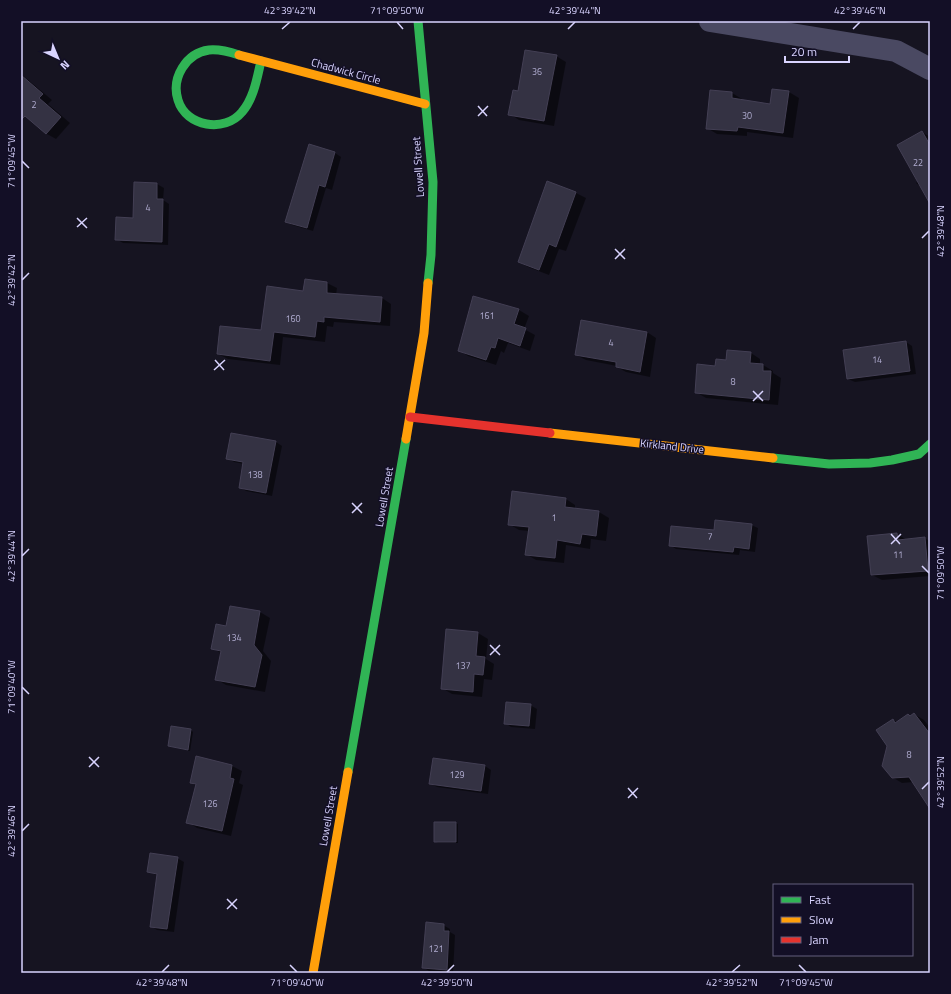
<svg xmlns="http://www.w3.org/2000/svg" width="951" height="994" viewBox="0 0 951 994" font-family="'Titillium Web',sans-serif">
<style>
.shadow{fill:#0007}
.building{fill:#343243;stroke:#433f54}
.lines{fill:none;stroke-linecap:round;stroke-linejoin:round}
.street{stroke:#4a4962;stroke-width:22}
.fast{stroke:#30b455;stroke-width:9}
.slow{stroke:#ff9f0a;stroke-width:9}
.jam{stroke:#e5322d;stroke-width:9}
.ticks{fill:none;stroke:#d9d4ff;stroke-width:1.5}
.labels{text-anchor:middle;stroke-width:3;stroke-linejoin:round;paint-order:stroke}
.number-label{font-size:9px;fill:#b0acd0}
.street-label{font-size:11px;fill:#d9d4ff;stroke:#130f26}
.neatline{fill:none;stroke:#d9d4ff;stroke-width:1.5}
.ticks-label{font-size:10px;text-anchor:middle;fill:#d9d4ff}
</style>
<rect width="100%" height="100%" fill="#161421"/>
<path class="shadow" d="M 556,56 L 566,62 L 554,126 L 519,120 L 510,114 L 519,92 Z
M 21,74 L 52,100 L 48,104 L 70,123 L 56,139 L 47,134 L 21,111 Z
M 773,90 L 789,92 L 799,98 L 793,138 L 747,132 L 747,136 L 717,134 L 707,128 L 711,92 L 732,93 L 742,99 L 742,101 L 771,105 Z
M 922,132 L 930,137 L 930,194 L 916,183 L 918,181 Z
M 309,145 L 335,153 L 341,157 L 332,190 L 326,188 L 313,231 L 292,225 L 286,221 Z
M 135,183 L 157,184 L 164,188 L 163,200 L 169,204 L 168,245 L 123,243 L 116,239 L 134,219 Z
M 548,183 L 576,193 L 586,198 L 566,251 L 559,249 L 549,275 L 528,267 L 519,262 Z
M 305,280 L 327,283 L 337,288 L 336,295 L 382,298 L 391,304 L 390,326 L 334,322 L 333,327 L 327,326 L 325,342 L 283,337 L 280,365 L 228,359 L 218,354 L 262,332 L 304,292 Z
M 474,297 L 519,310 L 529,316 L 524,329 L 535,335 L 530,351 L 508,343 L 504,353 L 501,351 L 496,365 L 468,356 L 459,350 Z
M 647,332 L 656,338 L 650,377 L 626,372 L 617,367 L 617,366 L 586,360 L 576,355 Z
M 906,342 L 912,346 L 916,374 L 855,382 L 848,379 Z
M 751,353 L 760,359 L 760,365 L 763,365 L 773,371 L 773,373 L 781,378 L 778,405 L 706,398 L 696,392 L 716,367 L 727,361 Z
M 276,442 L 282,446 L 272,496 L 246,491 L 240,487 L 244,464 L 234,462 L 227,458 Z
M 566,499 L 575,505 L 575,509 L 599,512 L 609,518 L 606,541 L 591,539 L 590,549 L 566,545 L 564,563 L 536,560 L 526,554 L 529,531 L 519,530 L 509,524 Z
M 751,525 L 758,528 L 755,552 L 740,550 L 739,555 L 676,549 L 670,545 Z
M 897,534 L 907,540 L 924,538 L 930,541 L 930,576 L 882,580 L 872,575 Z
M 231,607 L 260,612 L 270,618 L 263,651 L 271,661 L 265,692 L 226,685 L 216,679 L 221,653 L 212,648 L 227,627 Z
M 447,630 L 478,633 L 488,639 L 486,659 L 494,664 L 492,680 L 484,679 L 482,697 L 452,694 L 442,688 Z
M 530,705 L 537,709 L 535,729 L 511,727 L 505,723 Z
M 914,714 L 924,720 L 930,728 L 930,804 L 913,782 L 902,783 L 892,777 L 893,720 L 897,722 L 908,715 L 911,716 Z
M 191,730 L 193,732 L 190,751 L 169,746 Z
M 197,758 L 232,766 L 242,771 L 239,783 L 243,785 L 231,836 L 197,828 L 188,822 L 196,786 L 191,782 Z
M 485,766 L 491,770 L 488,794 L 437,787 L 431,784 Z
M 456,823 L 458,824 L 458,843 L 438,843 L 435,841 Z
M 177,858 L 184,862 L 174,932 L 157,930 L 151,926 L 158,876 L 148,871 Z
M 443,925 L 450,929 L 450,932 L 455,935 L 453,973 L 429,971 L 423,967 Z"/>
<path class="building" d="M 525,50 L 557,55 L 544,121 L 508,115 L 513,90 L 518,91 Z
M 21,75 L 43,94 L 39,98 L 61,117 L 46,134 L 25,116 L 21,120 Z
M 772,89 L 789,91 L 783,133 L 738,127 L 737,131 L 706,129 L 710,90 L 732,92 L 732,98 L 770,104 Z
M 922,131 L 930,145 L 930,204 L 897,145 Z
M 309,144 L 335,152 L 325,187 L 319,185 L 307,228 L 285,222 Z
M 547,181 L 576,192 L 556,247 L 549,244 L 539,270 L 518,262 Z
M 134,182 L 157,183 L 157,199 L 163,199 L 162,242 L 115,240 L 116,217 L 133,218 Z
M 305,279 L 327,282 L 327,293 L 382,297 L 380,322 L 324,317 L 324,322 L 317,321 L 315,337 L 274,332 L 270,361 L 217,354 L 220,326 L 261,330 L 267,286 L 303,291 Z
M 473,296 L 519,309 L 514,324 L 526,328 L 520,346 L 498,338 L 495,348 L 491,347 L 486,360 L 458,351 Z
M 581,320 L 647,332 L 640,372 L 616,367 L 616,362 L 575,355 Z
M 906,341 L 910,371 L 847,379 L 843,350 Z
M 727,350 L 751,352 L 750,363 L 763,364 L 763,371 L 771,371 L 769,400 L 695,393 L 697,364 L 715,366 L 716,359 L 726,360 Z
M 231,433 L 276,441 L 266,493 L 239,488 L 243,462 L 226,459 Z
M 512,491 L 566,498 L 565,507 L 599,511 L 596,536 L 582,534 L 580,544 L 557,540 L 555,558 L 525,555 L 529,527 L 508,525 Z
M 715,520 L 752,524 L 749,549 L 734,547 L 733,552 L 669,546 L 671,526 L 714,530 Z
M 897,533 L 898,540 L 925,537 L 928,571 L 871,575 L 867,536 Z
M 230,606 L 260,611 L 254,645 L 262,655 L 255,687 L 215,680 L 221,651 L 211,649 L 216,624 L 226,626 Z
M 446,629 L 478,632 L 476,656 L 485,657 L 483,675 L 474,674 L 473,692 L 441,689 Z
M 506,702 L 531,704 L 529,726 L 504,724 Z
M 914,713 L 930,734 L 930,809 L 909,777 L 892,778 L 882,766 L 887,746 L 876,730 L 893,719 L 895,723 L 908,714 L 910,716 Z
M 171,726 L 191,729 L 188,750 L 168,746 Z
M 196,756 L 232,765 L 230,778 L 234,779 L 222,831 L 186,823 L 196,784 L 190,783 Z
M 433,758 L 485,765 L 481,791 L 429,784 Z
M 434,822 L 456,822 L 456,842 L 434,842 Z
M 150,853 L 178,857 L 167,929 L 150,927 L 157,874 L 147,872 Z
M 426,922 L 444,924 L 444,931 L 449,931 L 447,970 L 422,968 Z"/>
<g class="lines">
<path class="street" d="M 710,21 L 896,51 L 930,69"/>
<path class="fast" d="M 418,21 L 433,182 L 431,255 L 428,283
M 239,55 C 230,52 219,49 209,50 C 186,53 171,78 178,100 C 186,127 225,133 242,112 C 254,98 257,78 261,61
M 773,458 L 829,464 L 870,463 L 892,460 L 919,454 L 930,444
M 348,772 L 406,439"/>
<path class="slow" d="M 239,55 L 425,104
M 550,433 L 773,458
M 406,439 L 424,333 L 428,283
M 313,973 L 348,772"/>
<path class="jam" d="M 410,417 L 550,433"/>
</g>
<path class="ticks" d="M 397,22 L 403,29M 282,29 L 290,22M 568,29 L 575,22M 853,29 L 860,22M 478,106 L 487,116M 478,116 L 488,106M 22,161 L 29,168M 77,218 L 87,228M 77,227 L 87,218M 922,238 L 929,231M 615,249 L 625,259M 615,259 L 625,249M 22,280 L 29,273M 215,360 L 224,370M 214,370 L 225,360M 753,391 L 763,401M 753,401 L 763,391M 352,503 L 362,513M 352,513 L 362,503M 891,534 L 900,544M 891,544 L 901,534M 22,556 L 29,549M 922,566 L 929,573M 490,645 L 500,655M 490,655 L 500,645M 22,687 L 29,694M 89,757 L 99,767M 89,767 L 99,757M 628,788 L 637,798M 922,789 L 929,782M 628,798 L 638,788M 22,831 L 29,824M 227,899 L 237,909M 227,909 L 237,899M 290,965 L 297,972M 799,965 L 806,972M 162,972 L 169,965M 447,972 L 454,965M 732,972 L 740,965"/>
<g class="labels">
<g class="number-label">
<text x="537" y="75">36</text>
<text x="34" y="108">2</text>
<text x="747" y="119">30</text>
<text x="918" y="166">22</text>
<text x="148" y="211">4</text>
<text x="487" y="319">161</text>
<text x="293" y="322">160</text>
<text x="611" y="346">4</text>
<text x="877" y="363">14</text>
<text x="733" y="385">8</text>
<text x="255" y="478">138</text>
<text x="554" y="521">1</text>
<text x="710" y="540">7</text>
<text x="898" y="558">11</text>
<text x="234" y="641">134</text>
<text x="463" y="669">137</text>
<text x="909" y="758">8</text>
<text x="457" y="778">129</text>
<text x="210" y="807">126</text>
<text x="436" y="952">121</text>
</g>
<g class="street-label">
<text transform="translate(346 71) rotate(15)" y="4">Chadwick Circle</text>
<text transform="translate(418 167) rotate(-94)" y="4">Lowell Street</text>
<text transform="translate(672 446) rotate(6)" y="4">Kirkland Drive</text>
<text transform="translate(384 497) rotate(-80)" y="4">Lowell Street</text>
<text transform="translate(328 816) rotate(-80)" y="4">Lowell Street</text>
</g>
</g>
<rect width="951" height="994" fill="none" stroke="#130f26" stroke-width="44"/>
<rect x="773" y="884" width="140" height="72" fill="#130f26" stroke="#625e7d"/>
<rect x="781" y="897" width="20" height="6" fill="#30b455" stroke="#625e7d"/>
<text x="809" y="904" font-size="12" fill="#d9d4ff">Fast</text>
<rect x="781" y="917" width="20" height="6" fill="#ff9f0a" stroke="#625e7d"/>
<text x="809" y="924" font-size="12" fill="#d9d4ff">Slow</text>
<rect x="781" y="937" width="20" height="6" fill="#e5322d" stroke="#625e7d"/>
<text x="809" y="944" font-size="12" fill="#d9d4ff">Jam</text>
<g transform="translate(58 58) rotate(136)" stroke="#130f26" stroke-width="3" paint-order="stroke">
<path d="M0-3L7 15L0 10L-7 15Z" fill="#d9d4ff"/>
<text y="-6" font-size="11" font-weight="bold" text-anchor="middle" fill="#d9d4ff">N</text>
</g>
<path d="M785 56v6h64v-6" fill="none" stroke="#d9d4ff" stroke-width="2"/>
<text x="791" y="56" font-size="12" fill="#d9d4ff" stroke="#130f26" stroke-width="3" paint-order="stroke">20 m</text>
<rect x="22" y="22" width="907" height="950" class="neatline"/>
<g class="ticks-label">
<text x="290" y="14">42°39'42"N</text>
<text x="397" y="14">71°09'50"W</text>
<text x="575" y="14">42°39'44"N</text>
<text x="860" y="14">42°39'46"N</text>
<text transform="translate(11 161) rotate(-90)" y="4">71°09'45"W</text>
<text transform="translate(940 231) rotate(-90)" y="4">42°39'48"N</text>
<text transform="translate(11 280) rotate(-90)" y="4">42°39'42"N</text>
<text transform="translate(11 556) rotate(-90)" y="4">42°39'44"N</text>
<text transform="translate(940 573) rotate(-90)" y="4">71°09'50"W</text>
<text transform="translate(11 687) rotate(-90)" y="4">71°09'40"W</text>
<text transform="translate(940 782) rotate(-90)" y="4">42°39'52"N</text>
<text transform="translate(11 831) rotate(-90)" y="4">42°39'46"N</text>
<text x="162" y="986">42°39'48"N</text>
<text x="297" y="986">71°09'40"W</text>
<text x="447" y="986">42°39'50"N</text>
<text x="732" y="986">42°39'52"N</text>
<text x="806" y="986">71°09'45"W</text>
</g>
</svg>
